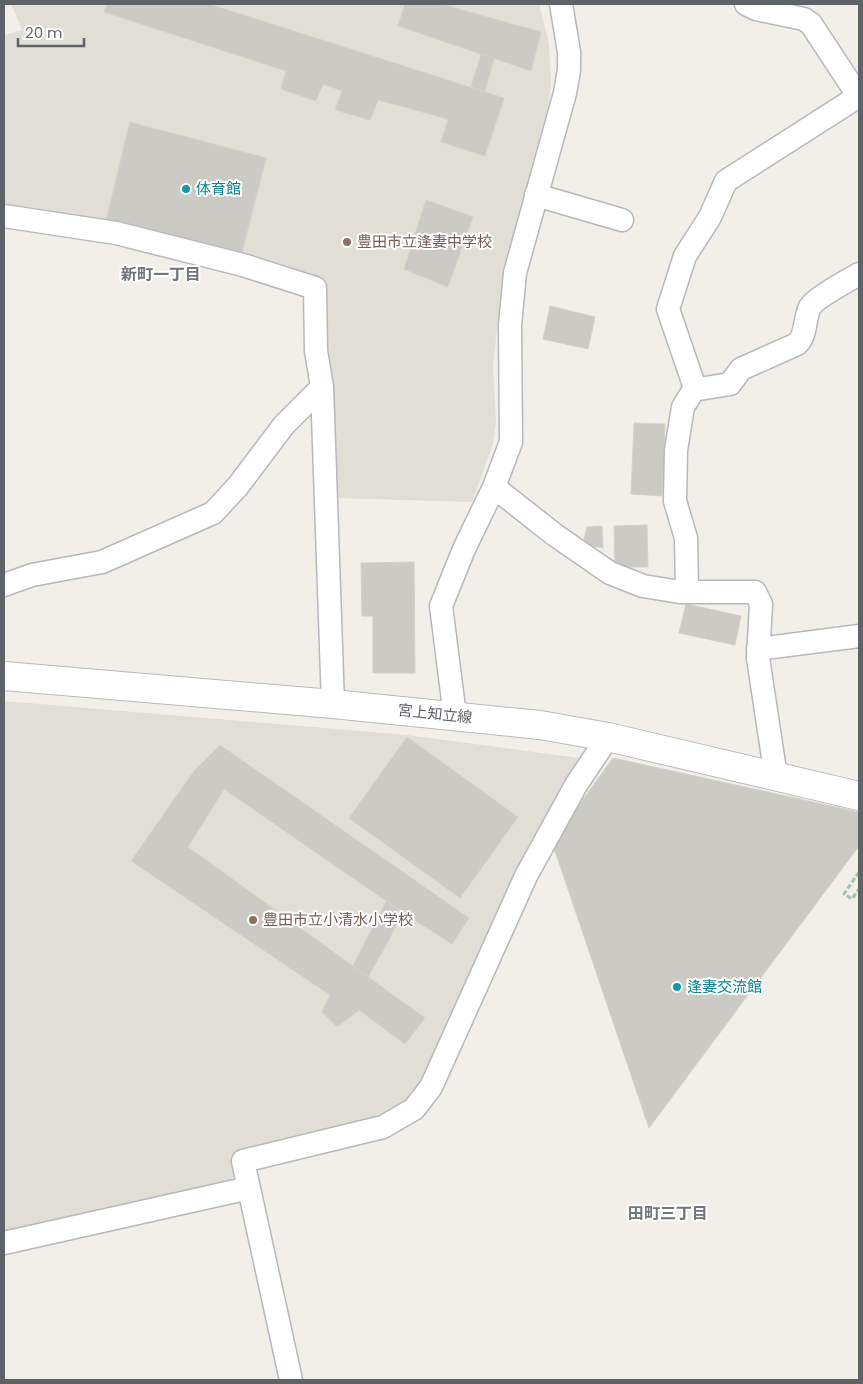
<svg xmlns="http://www.w3.org/2000/svg" width="863" height="1384" viewBox="0 0 863 1384" font-family="Poppins,'Noto Sans JP',sans-serif">
<style>
.education{fill:#e1ded6}
.building{fill:#cccac5;stroke:#d6d1c6}
.lines{fill:none;stroke-linecap:round;stroke-linejoin:round}
.minor-casing{stroke:#b5b8bc;stroke-width:25}
.secondary-casing{stroke:#b6babf;stroke-width:30}
.path{stroke:#9cc7a9;stroke-width:3;stroke-dasharray:5 2.5;stroke-linecap:butt}
.minor{stroke:#fff;stroke-width:22}
.secondary{stroke:#fff;stroke-width:28}
.culture-dot{fill:#0f9aa8;stroke:#fff;stroke-width:2}
.education-dot{fill:#8d6e63;stroke:#fff;stroke-width:2}
.labels{text-anchor:middle;stroke-width:4;stroke-linejoin:round;paint-order:stroke}
.culture-label{font-size:15px;fill:#0d838f;stroke:#fff;text-anchor:start}
.education-label{font-size:15px;fill:#785e54;stroke:#fff;text-anchor:start}
.street-label{font-size:15px;fill:#5f6368;stroke:#fff}
.neighbourhood-label{font-size:16px;font-weight:bold;fill:#70757a;stroke:#fff}
</style>
<rect width="100%" height="100%" fill="#f1efe8"/>
<path class="education" d="M 11,4 L 539,4 L 549,43 L 551,81 L 548,115 L 503,275 L 493,366 L 496,422 L 493,444 L 472,502 L 334,498 L 324,283 L 4,210 L 4,35 L 22,30 Z
M 4,701 L 407,735 L 579,758 L 425,1082 L 395,1112 L 237,1172 L 229,1183 L 4,1233 Z"/>
<path class="building" d="M 107,4 L 209,4 L 504,98 L 485,156 L 441,142 L 448,119 L 378,100 L 370,120 L 335,110 L 342,91 L 323,84 L 316,101 L 281,89 L 286,71 L 104,12 Z
M 405,4 L 441,4 L 541,32 L 531,71 L 398,26 Z
M 481,54 L 494,58 L 485,92 L 471,87 Z
M 130,122 L 266,158 L 242,252 L 106,221 Z
M 426,200 L 473,217 L 448,287 L 404,269 Z
M 550,306 L 595,317 L 588,349 L 543,339 Z
M 634,423 L 665,424 L 662,496 L 631,494 Z
M 647,525 L 648,567 L 615,567 L 614,526 Z
M 602,526 L 603,548 L 583,544 L 587,527 Z
M 414,562 L 415,673 L 373,673 L 373,616 L 362,616 L 361,563 Z
M 686,604 L 741,616 L 735,645 L 679,633 Z
M 407,737 L 518,817 L 460,898 L 349,818 Z
M 220,745 L 469,918 L 452,944 L 402,912 L 224,789 L 188,847 L 425,1018 L 405,1044 L 359,1010 L 337,1027 L 322,1012 L 330,995 L 131,861 L 194,771 Z
M 613,758 L 859,812 L 859,846 L 649,1128 L 552,842 Z
M 386,901 L 402,912 L 389,940 L 368,977 L 353,966 Z"/>
<g class="lines">
<defs>
<path id="minor" d="M 746,4 L 756,9 L 804,19 L 811,24 L 859,97
M 859,96 L 726,181 L 710,217 L 685,256 L 668,309 L 695,388 L 699,389 L 730,384 L 741,369 L 797,344 C 807,335 804,318 810,307 C 815,298 849,280 859,274
M 536,195 L 622,220
M 4,216 L 116,233 L 243,265 L 315,288 L 316,351 L 322,387 L 333,704
M 494,487 L 555,535 L 610,573 L 643,586 L 680,592 L 755,592 L 761,604 L 758,658 L 776,777
M 4,585 L 32,575 L 102,562 L 213,513 L 238,486 L 284,425 L 322,387
M 687,592 L 686,538 L 675,501 L 676,450 L 683,407 L 695,388
M 758,649 L 859,636
M 455,716 L 441,606 L 464,549 L 494,487 L 511,442 L 510,325 L 515,273 L 565,93 L 569,70 L 569,52 L 561,4
M 4,1243 L 249,1188
M 291,1380 L 243,1161 L 383,1127 L 414,1109 L 431,1087 L 526,876 L 576,785 L 608,737"/>
<path id="secondary" d="M 4,676 L 333,704 L 540,725 L 608,737 L 859,796"/>
</defs>
<use href="#minor" class="minor-casing"/>
<use href="#secondary" class="secondary-casing"/>
<path class="path" d="M 859,872 L 844,894 L 852,899 L 859,889"/>
<use href="#minor" class="minor"/>
<use href="#secondary" class="secondary"/>
</g>
<g class="culture-dot">
<circle cx="186" cy="189" r="5"/>
<circle cx="677" cy="987" r="5"/>
</g>
<g class="education-dot">
<circle cx="347" cy="242" r="5"/>
<circle cx="253" cy="920" r="5"/>
</g>
<g class="labels">
<g class="culture-label">
<text x="196" y="194">体育館</text>
<text x="687" y="992">逢妻交流館</text>
</g>
<g class="education-label">
<text x="357" y="247">豊田市立逢妻中学校</text>
<text x="263" y="925">豊田市立小清水小学校</text>
</g>
<g class="street-label">
<text transform="translate(435 714) rotate(6)" y="5">宮上知立線</text>
</g>
<g class="neighbourhood-label">
<text x="161" y="280">新町一丁目</text>
<text x="668" y="1219">田町三丁目</text>
</g>
</g>
<rect width="863" height="1384" fill="none" stroke="#5f6368" stroke-width="10"/>
<path d="M18 38v8h66v-8" fill="none" stroke="#5f6368" stroke-width="2.5"/>
<text x="25" y="38" font-size="15" fill="#5f6368" stroke="#ffffff" stroke-width="4" paint-order="stroke">20 m</text>
</svg>
